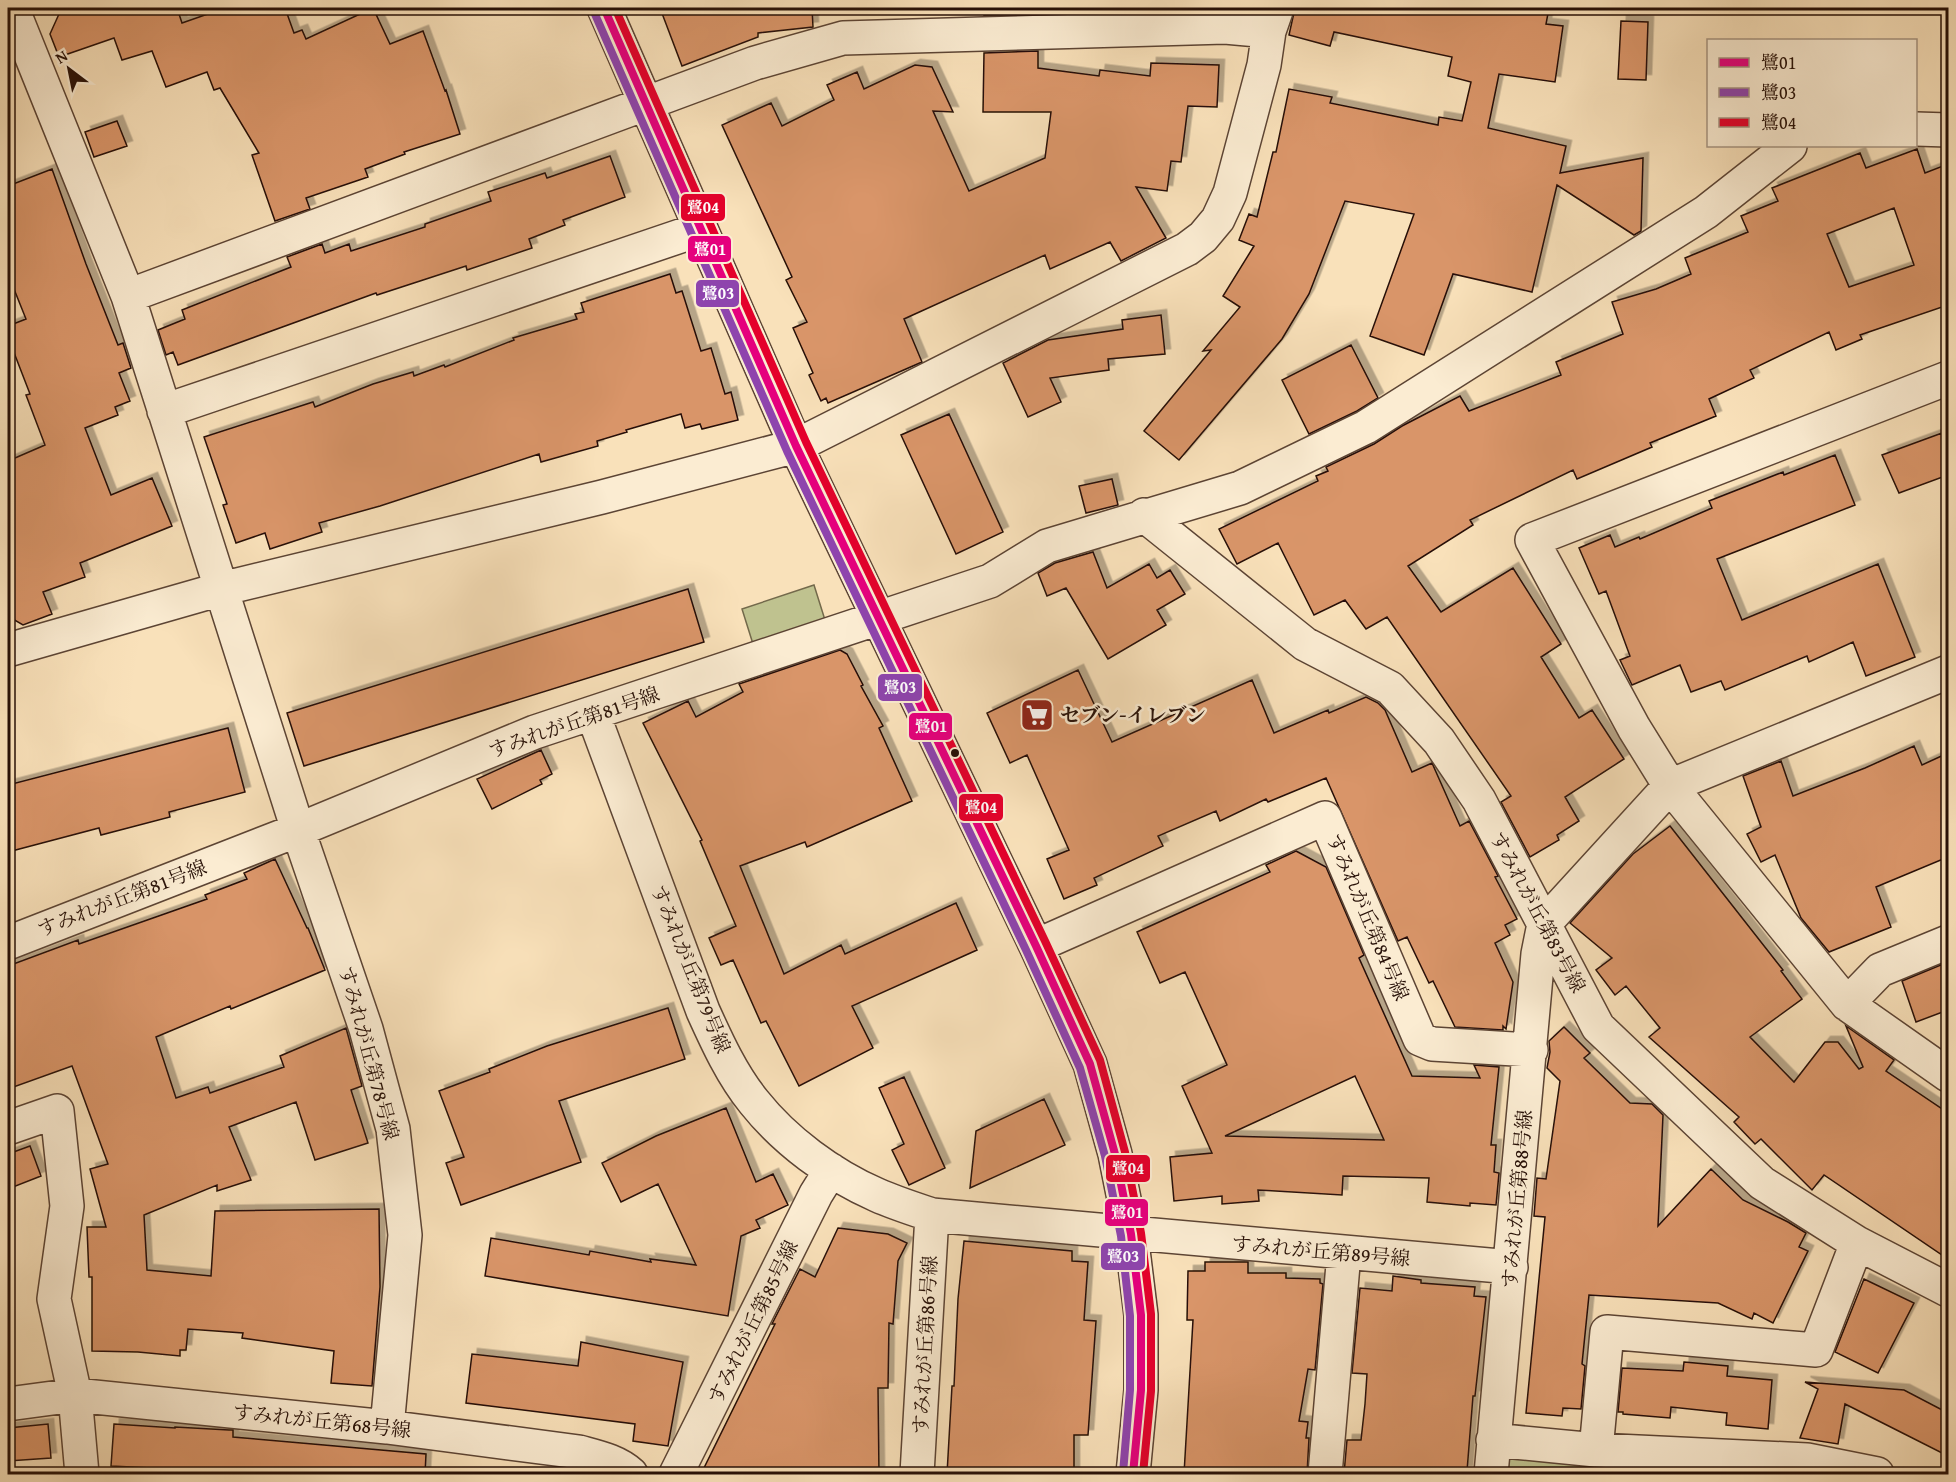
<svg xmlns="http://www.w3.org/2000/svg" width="1956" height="1482" viewBox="0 0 1956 1482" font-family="'Gentium Book Plus','Noto Serif JP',serif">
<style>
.green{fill:#bfc28f;stroke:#73694b;stroke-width:1.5}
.building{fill:#d99569;stroke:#271007;stroke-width:1.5;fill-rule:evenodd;filter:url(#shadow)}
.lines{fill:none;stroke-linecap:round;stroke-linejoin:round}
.minor-casing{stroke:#5c4434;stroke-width:36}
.minor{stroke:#fbecd2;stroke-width:33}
.bus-1-casing{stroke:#fbecd2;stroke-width:12}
.bus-2-casing{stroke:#fbecd2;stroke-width:12}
.bus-3-casing{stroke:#fbecd2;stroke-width:12}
.bus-1{stroke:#e5007d;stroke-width:8}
.bus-2{stroke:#8e44ad;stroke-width:8}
.bus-3{stroke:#e4002b;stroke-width:8}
.bus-dot{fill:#271007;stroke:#fbecd2;stroke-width:2}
.labels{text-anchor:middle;stroke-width:5;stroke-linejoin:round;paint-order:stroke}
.poi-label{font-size:20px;font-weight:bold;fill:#271007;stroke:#fbecd2;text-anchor:start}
.street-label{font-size:20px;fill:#271007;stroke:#fbecd2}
.line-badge{stroke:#fbecd2;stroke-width:2}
.badge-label{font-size:16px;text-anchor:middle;font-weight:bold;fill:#fff}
</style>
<defs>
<filter id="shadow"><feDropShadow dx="5.5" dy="-5.5" stdDeviation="0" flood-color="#0004"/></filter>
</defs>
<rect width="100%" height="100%" fill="#f9e1ba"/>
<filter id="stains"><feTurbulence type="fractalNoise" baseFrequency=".00333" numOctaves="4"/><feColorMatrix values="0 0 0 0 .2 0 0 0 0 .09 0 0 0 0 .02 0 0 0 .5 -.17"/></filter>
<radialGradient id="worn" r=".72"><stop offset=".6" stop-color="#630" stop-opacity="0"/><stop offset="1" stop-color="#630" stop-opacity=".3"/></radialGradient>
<path class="green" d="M 814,585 L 825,620 L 753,644 L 742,609 Z
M 1508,1455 L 1734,1474 L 1506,1474 Z"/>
<path class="building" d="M 76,8 L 177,8 L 182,23 L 225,8 L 285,8 L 294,33 L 302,30 L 306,39 L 373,8 L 390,44 L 423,31 L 445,91 L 446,90 L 460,134 L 404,152 L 405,154 L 365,169 L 368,177 L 306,198 L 310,209 L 275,221 L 252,155 L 259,153 L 220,88 L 214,90 L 207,72 L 166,87 L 152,51 L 122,60 L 114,38 L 59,57 L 50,34 L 59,14 Z
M 660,8 L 812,8 L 813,27 L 758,33 L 758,37 L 682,66 Z
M 984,8 L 1039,8 L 1039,14 L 984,15 Z
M 1295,8 L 1549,8 L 1546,24 L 1563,26 L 1555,82 L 1499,74 L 1488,128 L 1566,146 L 1560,173 L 1643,158 L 1641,231 L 1634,235 L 1557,185 L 1532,292 L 1453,274 L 1424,355 L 1370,336 L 1414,214 L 1345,201 L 1309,294 L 1282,339 L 1179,460 L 1144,431 L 1211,350 L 1203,351 L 1240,307 L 1223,296 L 1254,246 L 1239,240 L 1249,214 L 1257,217 L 1273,152 L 1276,152 L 1289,89 L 1332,97 L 1330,103 L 1438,125 L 1439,117 L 1462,121 L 1471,82 L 1448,76 L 1452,57 L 1334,32 L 1330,46 L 1289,35 Z
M 1621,21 L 1648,22 L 1646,80 L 1618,79 Z
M 1038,51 L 1038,68 L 1099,76 L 1100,70 L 1150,76 L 1151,63 L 1219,65 L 1217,107 L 1188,106 L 1181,162 L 1171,161 L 1167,191 L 1136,187 L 1166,238 L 1121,261 L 1110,242 L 1050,269 L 1045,255 L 904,319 L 922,362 L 828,403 L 826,398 L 821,401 L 809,375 L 813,373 L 793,328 L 807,322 L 786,280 L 792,277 L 722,125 L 771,103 L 782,126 L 834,100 L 827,85 L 857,72 L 864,89 L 915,65 L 932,67 L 953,112 L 933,111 L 969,191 L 1045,158 L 1051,112 L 983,112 L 984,53 Z
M 117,121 L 127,146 L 94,157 L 85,132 Z
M 1917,149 L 1925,173 L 1948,164 L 1948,305 L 1860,335 L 1862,339 L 1836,350 L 1829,332 L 1750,370 L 1754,378 L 1709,399 L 1716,416 L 1650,443 L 1652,447 L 1577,479 L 1573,470 L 1470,520 L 1473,525 L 1408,566 L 1441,612 L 1513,568 L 1561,644 L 1541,657 L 1579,718 L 1592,710 L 1624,759 L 1565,797 L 1579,821 L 1557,835 L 1559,840 L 1530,857 L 1501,802 L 1511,796 L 1387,617 L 1366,629 L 1345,600 L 1314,615 L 1278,543 L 1237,564 L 1219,529 L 1318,481 L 1316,476 L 1328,471 L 1326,467 L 1374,444 L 1402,426 L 1460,396 L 1469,411 L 1561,375 L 1556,362 L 1623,334 L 1612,302 L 1656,289 L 1691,274 L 1685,258 L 1748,232 L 1741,216 L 1778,201 L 1772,188 L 1860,153 L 1866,168 ZM 1894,208 L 1914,265 L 1849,287 L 1827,234 Z
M 610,156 L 625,197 L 563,220 L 565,225 L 529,239 L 532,248 L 467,270 L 466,266 L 377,295 L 376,293 L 178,365 L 173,352 L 166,355 L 158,330 L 185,319 L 182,310 L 291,267 L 287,257 L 322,244 L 325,253 L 349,244 L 351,251 L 425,227 L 425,224 L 491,201 L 488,192 L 545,173 L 547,178 Z
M 52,169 L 86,264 L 118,345 L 123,343 L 131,368 L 119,373 L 130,401 L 115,407 L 118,415 L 85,428 L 111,495 L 152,478 L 172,526 L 80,563 L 85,577 L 43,592 L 52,614 L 23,625 L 11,618 L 8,608 L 8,461 L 45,445 L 26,395 L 30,394 L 8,337 L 8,326 L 26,319 L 8,274 L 8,186 Z
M 670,274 L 676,293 L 682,291 L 701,351 L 711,348 L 725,394 L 731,392 L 738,420 L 702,429 L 700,424 L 685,428 L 681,414 L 626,430 L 627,432 L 597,441 L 598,446 L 541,462 L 539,454 L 380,506 L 319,523 L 322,532 L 270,549 L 265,533 L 236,543 L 223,505 L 227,504 L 204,437 L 313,402 L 315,407 L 373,384 L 413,372 L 414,376 L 444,365 L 445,367 L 514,340 L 513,338 L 577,319 L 575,314 L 584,312 L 581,303 Z
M 1161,315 L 1165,354 L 1108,359 L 1109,370 L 1050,378 L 1061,402 L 1028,417 L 1003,363 L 1048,340 L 1123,329 L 1122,320 Z
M 1351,345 L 1378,398 L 1357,411 L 1309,434 L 1282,380 Z
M 949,414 L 1003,532 L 956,554 L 901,435 Z
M 1942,433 L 1948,453 L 1948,475 L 1899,493 L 1882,455 Z
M 1835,455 L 1855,505 L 1717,559 L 1742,620 L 1878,564 L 1915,657 L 1866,676 L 1853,642 L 1809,662 L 1807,656 L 1725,690 L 1721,681 L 1691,692 L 1680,665 L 1632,685 L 1620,660 L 1630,656 L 1606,591 L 1599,594 L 1579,548 L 1610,535 L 1615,547 L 1639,537 L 1640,539 L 1712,508 L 1709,501 L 1783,472 L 1784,475 Z
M 1112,479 L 1118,505 L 1086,513 L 1079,486 Z
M 1093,552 L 1107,588 L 1149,564 L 1157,578 L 1170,570 L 1185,594 L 1157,610 L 1166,625 L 1108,659 L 1066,588 L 1047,596 L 1038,573 L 1055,563 Z
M 688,589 L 704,642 L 304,766 L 287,713 Z
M 840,650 L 847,654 L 863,685 L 861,686 L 883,726 L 879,728 L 912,801 L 807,847 L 805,842 L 740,866 L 784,974 L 841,945 L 845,954 L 956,903 L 977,950 L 852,1006 L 873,1048 L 799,1086 L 766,1021 L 761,1023 L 733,960 L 721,965 L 709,938 L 736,926 L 700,841 L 702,840 L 643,723 L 688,701 L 696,717 L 743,692 L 739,684 Z
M 1078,670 L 1112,742 L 1252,680 L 1274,733 L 1328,710 L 1329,713 L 1366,697 L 1378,703 L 1385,710 L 1412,772 L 1432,763 L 1460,826 L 1469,821 L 1498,876 L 1495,877 L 1517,919 L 1505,925 L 1510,935 L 1495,943 L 1513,982 L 1506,1029 L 1503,1026 L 1503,1030 L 1455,1027 L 1433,981 L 1429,983 L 1407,937 L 1398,941 L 1326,778 L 1268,802 L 1266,799 L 1220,821 L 1216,811 L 1158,836 L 1163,846 L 1094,878 L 1097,885 L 1064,899 L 1047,859 L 1069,850 L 1027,755 L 1010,763 L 987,713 Z
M 228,728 L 245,792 L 169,812 L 170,817 L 101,835 L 99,828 L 8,852 L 8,785 Z
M 1914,746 L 1922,765 L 1948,753 L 1948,857 L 1876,887 L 1891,927 L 1829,952 L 1801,918 L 1775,855 L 1761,862 L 1747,834 L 1761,827 L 1743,776 L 1781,761 L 1793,796 L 1865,768 Z
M 541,750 L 552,774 L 540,780 L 542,784 L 492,809 L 477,779 Z
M 1670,826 L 1783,970 L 1781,971 L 1802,999 L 1750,1037 L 1794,1082 L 1825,1042 L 1838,1042 L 1859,1069 L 1863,1067 L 1846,1026 L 1894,1060 L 1886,1071 L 1948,1113 L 1948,1259 L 1824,1175 L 1812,1190 L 1761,1139 L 1755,1144 L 1734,1122 L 1739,1117 L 1649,1037 L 1660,1028 L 1626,986 L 1615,995 L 1596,970 L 1612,958 L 1570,923 L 1633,854 Z
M 1296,851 L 1326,867 L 1364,955 L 1359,958 L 1412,1076 L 1480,1078 L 1474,1065 L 1499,1067 L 1491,1145 L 1496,1145 L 1494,1172 L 1499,1173 L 1496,1205 L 1470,1203 L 1470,1206 L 1427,1202 L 1429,1178 L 1343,1176 L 1342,1195 L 1258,1190 L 1259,1201 L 1222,1204 L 1222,1196 L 1174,1201 L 1170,1157 L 1212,1153 L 1182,1086 L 1227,1065 L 1185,972 L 1160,983 L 1137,932 L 1270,872 L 1266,865 ZM 1355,1076 L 1384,1140 L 1225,1136 Z
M 275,859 L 307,928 L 308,928 L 325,970 L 231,1009 L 230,1006 L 156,1037 L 176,1098 L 208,1087 L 210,1093 L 284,1067 L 280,1056 L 346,1028 L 362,1086 L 351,1090 L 368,1143 L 315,1160 L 296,1102 L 229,1127 L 251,1180 L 217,1191 L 217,1185 L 144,1215 L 147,1270 L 211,1276 L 215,1211 L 379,1209 L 380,1287 L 372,1386 L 331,1383 L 334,1351 L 242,1338 L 243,1333 L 188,1329 L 186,1350 L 180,1350 L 180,1356 L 138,1352 L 92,1351 L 92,1277 L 89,1277 L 87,1227 L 106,1227 L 90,1169 L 108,1164 L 72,1066 L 8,1089 L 8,966 L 78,940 L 79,944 L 207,899 L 205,895 L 247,879 L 244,873 Z
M 1948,962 L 1948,1010 L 1916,1022 L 1902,981 Z
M 668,1008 L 685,1059 L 559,1101 L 581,1162 L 461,1205 L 446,1163 L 464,1157 L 439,1091 L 490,1072 L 489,1069 L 547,1046 Z
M 1564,1027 L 1590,1053 L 1584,1058 L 1630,1103 L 1652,1104 L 1663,1115 L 1658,1226 L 1711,1169 L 1743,1200 L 1788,1222 L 1806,1233 L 1799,1247 L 1808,1251 L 1773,1323 L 1754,1313 L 1752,1319 L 1718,1303 L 1589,1295 L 1582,1364 L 1585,1366 L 1581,1409 L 1563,1408 L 1562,1416 L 1526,1413 L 1545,1217 L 1534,1216 L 1537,1178 L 1546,1179 L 1560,1081 L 1547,1068 L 1550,1052 L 1549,1041 Z
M 904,1077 L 945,1168 L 909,1185 L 892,1150 L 904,1144 L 879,1088 Z
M 1044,1099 L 1065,1145 L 970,1188 L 976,1131 Z
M 726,1108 L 756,1182 L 773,1174 L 788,1205 L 756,1220 L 760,1228 L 741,1236 L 728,1316 L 485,1276 L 491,1238 L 589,1255 L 590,1251 L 651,1262 L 650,1259 L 696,1265 L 658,1184 L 621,1202 L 602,1163 L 656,1136 Z
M 30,1146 L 41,1176 L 8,1189 L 8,1154 Z
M 838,1228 L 888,1234 L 907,1243 L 898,1261 L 893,1324 L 889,1323 L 888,1388 L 878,1388 L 879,1474 L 701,1474 L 775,1324 L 772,1324 L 800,1269 L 815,1277 Z
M 964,1241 L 1072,1251 L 1072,1261 L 1088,1262 L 1084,1320 L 1096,1321 L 1088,1435 L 1074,1435 L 1074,1474 L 947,1474 L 952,1386 L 954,1386 L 958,1299 Z
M 1205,1262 L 1248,1262 L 1248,1273 L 1286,1273 L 1286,1278 L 1320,1279 L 1320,1283 L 1323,1284 L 1315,1370 L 1308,1369 L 1299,1421 L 1308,1422 L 1306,1438 L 1309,1438 L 1307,1474 L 1184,1474 L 1193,1320 L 1187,1320 L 1188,1271 L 1205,1271 Z
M 1393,1276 L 1421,1280 L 1421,1283 L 1475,1287 L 1474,1296 L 1486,1297 L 1475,1396 L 1473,1396 L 1467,1471 L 1455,1471 L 1454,1474 L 1382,1472 L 1382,1474 L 1344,1474 L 1347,1440 L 1361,1440 L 1365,1404 L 1367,1374 L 1352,1373 L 1360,1288 L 1392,1291 Z
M 1864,1279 L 1914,1303 L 1878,1373 L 1835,1352 Z
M 581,1342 L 683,1362 L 668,1446 L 633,1441 L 635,1424 L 466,1403 L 472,1354 L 578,1366 Z
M 1684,1362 L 1728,1366 L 1727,1376 L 1772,1380 L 1768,1429 L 1726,1425 L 1727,1413 L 1671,1407 L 1670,1418 L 1623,1414 L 1623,1412 L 1618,1412 L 1622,1368 L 1683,1371 Z
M 1805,1382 L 1904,1390 L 1948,1413 L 1948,1456 L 1845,1404 L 1838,1444 L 1800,1438 L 1818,1389 Z
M 48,1424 L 51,1458 L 8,1461 L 8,1428 Z
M 114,1424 L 175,1428 L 175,1427 L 229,1430 L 233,1430 L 233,1437 L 426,1454 L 425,1474 L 252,1474 L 252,1473 L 111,1466 Z"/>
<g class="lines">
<defs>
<path id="minor" d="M 12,8 L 128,296 L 298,830 L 366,1029 L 393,1129 L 405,1235 L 387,1427
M 604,8 L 796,446 L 1036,946 L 1090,1064 L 1115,1154 L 1131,1234 L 1141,1315 L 1141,1390 L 1133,1474
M 1916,129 L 1948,130
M 128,296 L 755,63 L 843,38 L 1225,27 L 1269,31
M 1948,378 L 1532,540 L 1634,728 L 1670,786 L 1847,1004 L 1948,1075
M 164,411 L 701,229
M 1144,515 L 1305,644 L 1390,688 L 1439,741 L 1479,800 L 1598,1027 L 1762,1183 L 1857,1243 L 1948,1290
M 8,650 L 221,589 L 602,497 L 796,446 L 1187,249 L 1203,237 L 1218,219 L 1230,193 L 1264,65 L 1269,31 L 1277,8
M 593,714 L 703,1011 C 717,1042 732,1075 754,1102 C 785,1141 831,1175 877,1195 C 895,1203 914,1209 932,1215 L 1511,1267
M 8,943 L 298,830 L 535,732 L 990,581 L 1047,546 L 1240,488 L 1366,427 L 1706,212 L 1790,146
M 1036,946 L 1325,818 L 1420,1039 L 1432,1044 L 1531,1050
M 1847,1004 L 1880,970 L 1948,942
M 8,1128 L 57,1111 L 67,1206 L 54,1299 L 75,1395 L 82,1474
M 8,1404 L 75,1395 L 387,1427 L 579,1452 C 597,1457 617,1461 631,1474
M 1493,1440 L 1596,1450 L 1807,1460 L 1877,1474
M 1596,1450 L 1607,1332 L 1816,1350 L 1857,1243
M 676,1474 L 816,1194 L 831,1170
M 917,1474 L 932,1215
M 1325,1474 L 1344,1253
M 1491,1474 L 1538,954 L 1544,924 L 1670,786 L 1948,672"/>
</defs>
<use href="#minor" class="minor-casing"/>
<use href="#minor" class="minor"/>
<defs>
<path id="bus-1" d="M 604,8 L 796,446 L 1036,946 L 1090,1064 L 1115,1154 L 1131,1234 L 1141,1315 L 1141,1390 L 1133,1474"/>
<path id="bus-2" d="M 594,12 L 787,451 L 1026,950 L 1080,1068 L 1105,1156 L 1121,1236 L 1130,1316 L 1130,1390 L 1123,1473"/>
<path id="bus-3" d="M 615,8 L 806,442 L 1045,941 L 1100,1060 L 1125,1152 L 1141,1233 L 1151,1314 L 1151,1391 L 1143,1474"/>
</defs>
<use href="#bus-1" class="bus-1-casing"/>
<use href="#bus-2" class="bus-2-casing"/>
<use href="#bus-3" class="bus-3-casing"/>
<use href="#bus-1" class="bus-1"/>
<use href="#bus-2" class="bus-2"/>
<use href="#bus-3" class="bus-3"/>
</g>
<defs>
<symbol id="supermarket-square" viewBox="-11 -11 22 22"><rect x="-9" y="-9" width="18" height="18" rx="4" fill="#8f2418" stroke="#fbecd2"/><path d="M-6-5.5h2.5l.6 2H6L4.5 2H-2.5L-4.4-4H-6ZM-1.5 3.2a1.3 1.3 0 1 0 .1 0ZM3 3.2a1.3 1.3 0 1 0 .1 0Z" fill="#fff"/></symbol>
</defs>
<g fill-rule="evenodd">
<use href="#supermarket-square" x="1018" y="696" width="38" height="38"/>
</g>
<circle class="bus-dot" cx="955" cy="753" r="5"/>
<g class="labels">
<g class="poi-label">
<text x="1060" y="722">セブン-イレブン</text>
</g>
<g class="street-label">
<text transform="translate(574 722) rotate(-19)" y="7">すみれが丘第81号線</text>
<text transform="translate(122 898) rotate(-21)" y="7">すみれが丘第81号線</text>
<text transform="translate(1538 912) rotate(62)" y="7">すみれが丘第83号線</text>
<text transform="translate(1368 917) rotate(67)" y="7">すみれが丘第84号線</text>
<text transform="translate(691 969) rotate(68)" y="7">すみれが丘第79号線</text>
<text transform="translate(369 1053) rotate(75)" y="7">すみれが丘第78号線</text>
<text transform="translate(1517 1199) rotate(-85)" y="7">すみれが丘第88号線</text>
<text transform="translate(1321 1251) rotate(5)" y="7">すみれが丘第89号線</text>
<text transform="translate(753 1322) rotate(-64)" y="7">すみれが丘第85号線</text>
<text transform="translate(925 1345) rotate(-87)" y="7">すみれが丘第86号線</text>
<text transform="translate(322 1421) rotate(6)" y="7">すみれが丘第68号線</text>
</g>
</g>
<g class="line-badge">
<rect x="680" y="193" width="46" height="29" rx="6" fill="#e4002b"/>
<rect x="687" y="235" width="45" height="28" rx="6" fill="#e5007d"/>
<rect x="695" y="279" width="45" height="29" rx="6" fill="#8e44ad"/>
<rect x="877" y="673" width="46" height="29" rx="6" fill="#8e44ad"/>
<rect x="908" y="712" width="45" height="29" rx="6" fill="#e5007d"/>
<rect x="958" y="793" width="46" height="29" rx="6" fill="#e4002b"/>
<rect x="1105" y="1154" width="46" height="29" rx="6" fill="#e4002b"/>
<rect x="1104" y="1198" width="45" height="29" rx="6" fill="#e5007d"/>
<rect x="1100" y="1242" width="46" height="29" rx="6" fill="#8e44ad"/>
</g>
<g class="badge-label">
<text x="703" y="213">鷺04</text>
<text x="710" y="255">鷺01</text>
<text x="718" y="299">鷺03</text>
<text x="900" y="693">鷺03</text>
<text x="931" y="732">鷺01</text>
<text x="981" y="813">鷺04</text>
<text x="1128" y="1174">鷺04</text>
<text x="1127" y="1218">鷺01</text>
<text x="1123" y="1262">鷺03</text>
</g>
<rect width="1956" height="1482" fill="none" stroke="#f9e1ba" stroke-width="30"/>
<rect x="9" y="9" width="1938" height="1464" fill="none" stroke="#271007" stroke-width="3"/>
<rect x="15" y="15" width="1926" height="1452" fill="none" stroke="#271007" stroke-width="1.5"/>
<rect x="1707" y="39" width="210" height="108" fill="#fbecd2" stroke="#a69481" stroke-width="1.5"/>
<rect x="1719" y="58" width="30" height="9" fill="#e5007d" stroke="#a69481" stroke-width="1.5"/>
<text x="1761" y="69" font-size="18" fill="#271007">鷺01</text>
<rect x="1719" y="88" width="30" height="9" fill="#8e44ad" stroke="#a69481" stroke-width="1.5"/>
<text x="1761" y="99" font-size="18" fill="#271007">鷺03</text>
<rect x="1719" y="118" width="30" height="9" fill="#e4002b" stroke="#a69481" stroke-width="1.5"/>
<text x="1761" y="129" font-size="18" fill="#271007">鷺04</text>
<g transform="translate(69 69) rotate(328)" stroke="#fbecd2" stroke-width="4.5" paint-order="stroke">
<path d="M0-4.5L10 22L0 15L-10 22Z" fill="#271007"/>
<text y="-9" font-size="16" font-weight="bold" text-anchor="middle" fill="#271007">N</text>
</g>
<rect width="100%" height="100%" filter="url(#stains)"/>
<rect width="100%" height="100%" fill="url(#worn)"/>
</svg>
